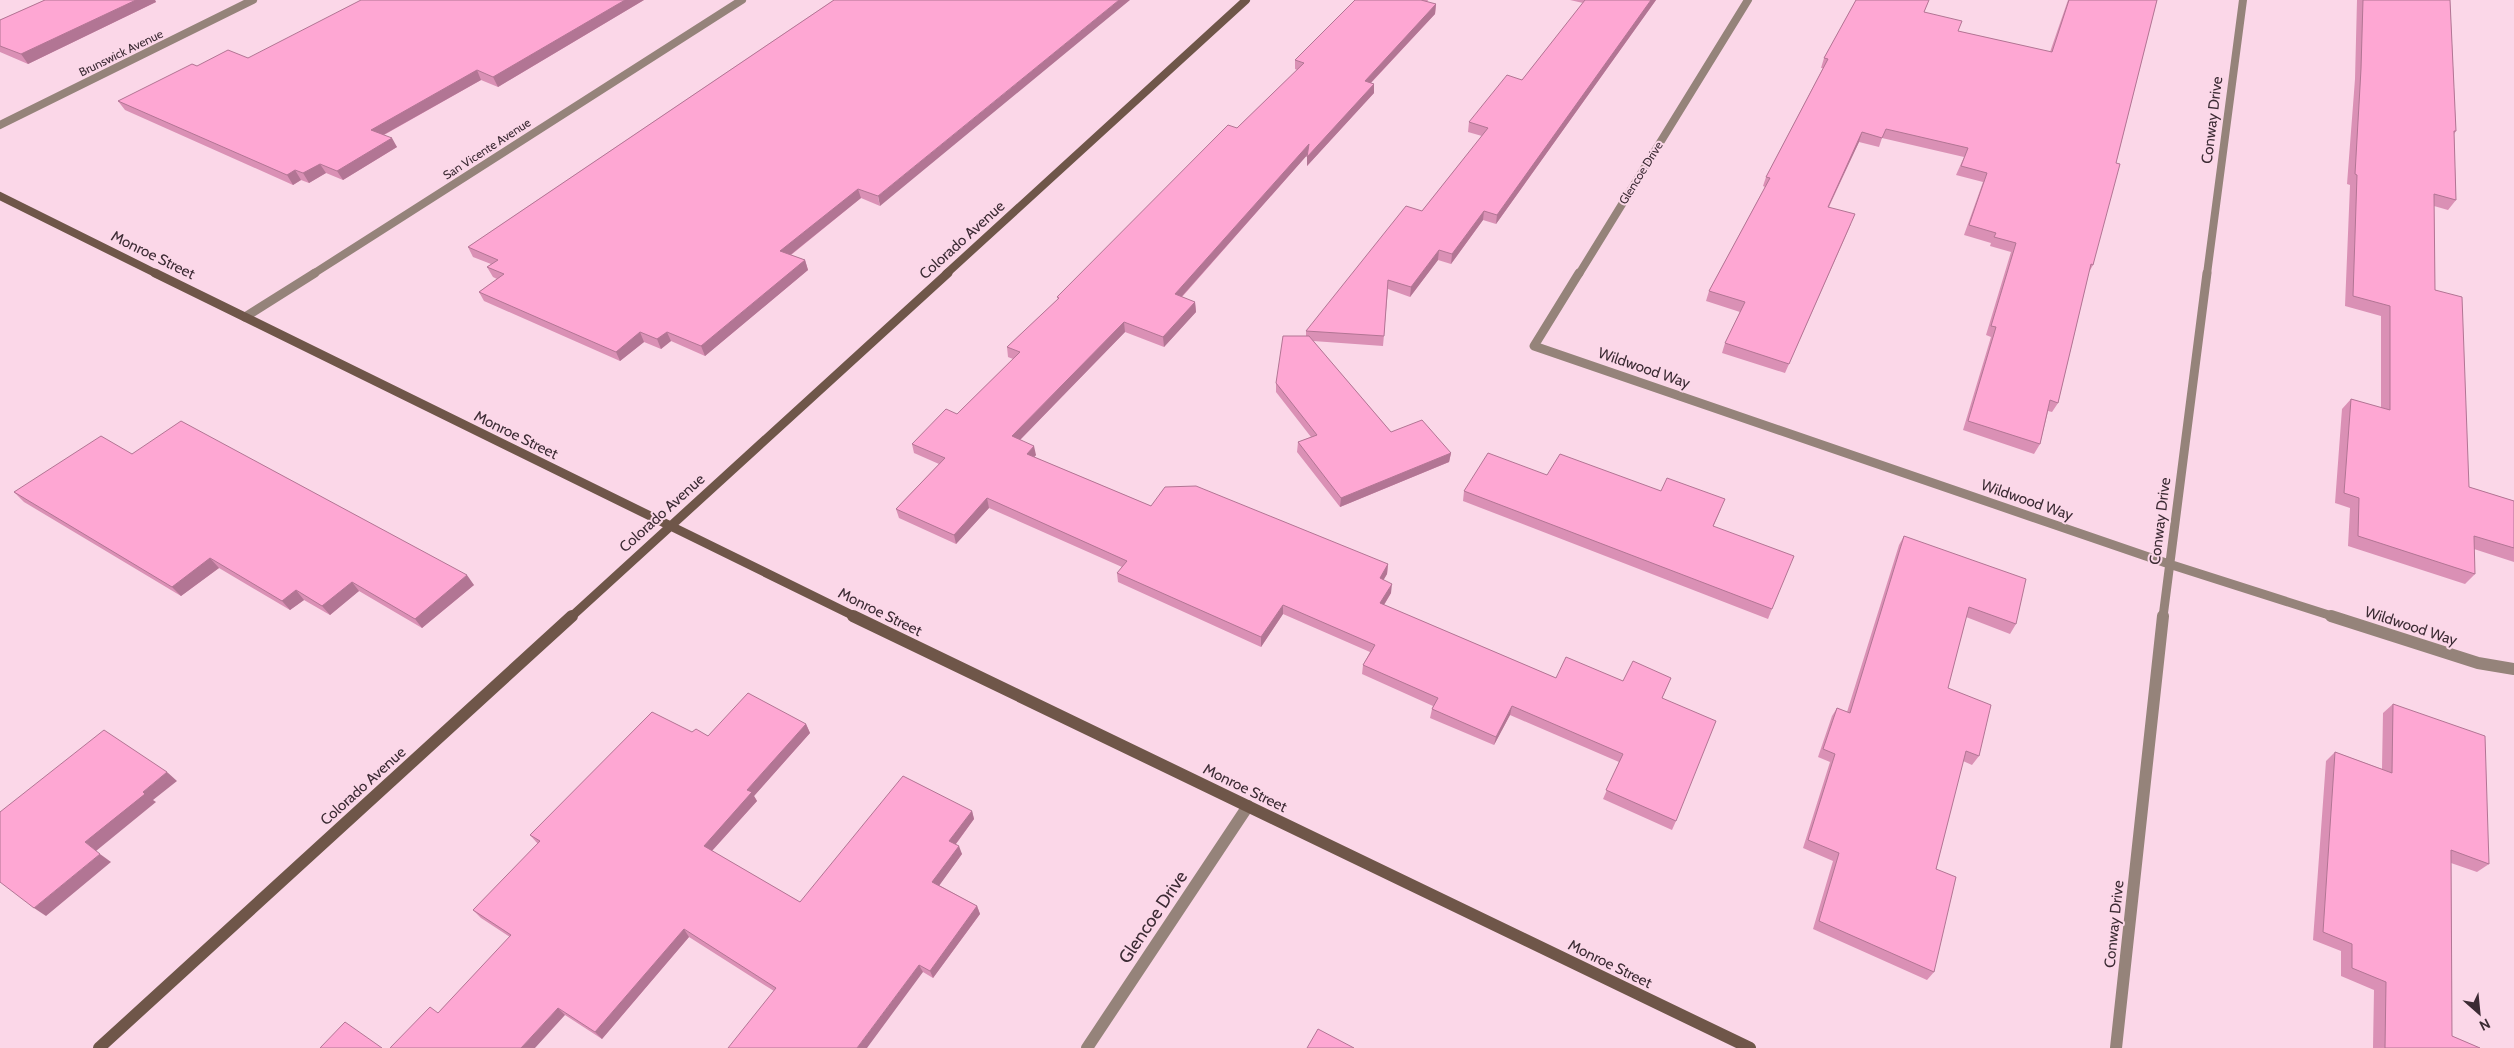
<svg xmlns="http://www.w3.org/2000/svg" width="2514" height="1048" viewBox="0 0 2514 1048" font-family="Cabin,sans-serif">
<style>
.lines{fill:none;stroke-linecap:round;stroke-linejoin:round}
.street-far2{stroke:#95837a;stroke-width:8}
.street-far1{stroke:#95837a;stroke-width:9}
.street{stroke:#95837a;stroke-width:12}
.secondary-far2{stroke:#6f5649;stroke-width:8}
.secondary-far1{stroke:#6f5649;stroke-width:9}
.secondary{stroke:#6f5649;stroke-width:12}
.wall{fill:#da90b5}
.shaded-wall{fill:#b27594}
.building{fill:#fea7d3;stroke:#b27594}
.labels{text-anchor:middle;stroke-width:4;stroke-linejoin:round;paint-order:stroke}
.far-street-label{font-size:12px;fill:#3c2b34;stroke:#fbd7e8}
.street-label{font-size:15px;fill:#3c2b34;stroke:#fbd7e8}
.near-street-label{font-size:18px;fill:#3c2b34;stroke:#fbd7e8}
</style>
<rect width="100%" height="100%" fill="#fbd7e8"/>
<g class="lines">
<path class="street-far2" d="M 0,125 L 253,0
M 313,274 L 742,0
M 1579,274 L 1748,0
M 2207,274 L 2243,0"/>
<path class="street-far1" d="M 1579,273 L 1534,346 L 2169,564 L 2335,617
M 245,317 L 315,273
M 2163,617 L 2207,273"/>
<path class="street" d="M 2331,616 L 2478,663 L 2514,669
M 1087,1048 L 1248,806
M 2116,1048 L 2163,616"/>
<path class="secondary-far2" d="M 0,196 L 157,274
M 946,274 L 1246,0"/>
<path class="secondary-far1" d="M 155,273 L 856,617
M 571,617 L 948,273"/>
<path class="secondary" d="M 853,616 L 1750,1048
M 99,1048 L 572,616"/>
</g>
<path class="wall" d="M 45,0 L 155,0 L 156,2 L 28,64 L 0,52 L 0,20 Z
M 644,0 L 498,87 L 481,80 L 384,135 L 397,147 L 343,180 L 326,173 L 309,183 L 301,180 L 293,185 L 125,110 L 118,101 L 197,66 Z
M 834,0 L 880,206 L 861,198 L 791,255 L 805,260 L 808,270 L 705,356 L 671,341 L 661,349 L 644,342 L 620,361 L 484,301 L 479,292 L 497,279 L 493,277 L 487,267 L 491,264 L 473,257 L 468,247 Z
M 1355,0 L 1428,0 L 1427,2 L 1436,4 L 1435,14 L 1371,83 L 1374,84 L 1374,93 L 1307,166 L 1308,154 L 1182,297 L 1195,302 L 1196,312 L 1164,347 L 1125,332 L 1020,440 L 1036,455 L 1034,457 L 1151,506 L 1388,564 L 1387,574 L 1383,580 L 1391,593 L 1384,605 L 1556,678 L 1623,681 L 1671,678 L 1662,698 L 1676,821 L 1672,830 L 1603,799 L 1619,762 L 1510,715 L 1494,745 L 1430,718 L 1432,709 L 1433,706 L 1362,674 L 1363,665 L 1370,652 L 1283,614 L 1261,647 L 1118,582 L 1117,573 L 1122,567 L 989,508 L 956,544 L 899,518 L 896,509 L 939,464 L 914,453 L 912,444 L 957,414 L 1013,359 L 1008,357 L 1007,347 L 1058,299 L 1057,297 L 1237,128 L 1297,70 L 1295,69 L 1295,60 Z
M 1570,0 L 1656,0 L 1496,224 L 1483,220 L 1451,264 L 1438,260 L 1410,297 L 1388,289 L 1383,346 L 1313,341 L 1391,432 L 1451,453 L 1449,462 L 1340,507 L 1297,452 L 1298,442 L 1311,437 L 1276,392 L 1276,383 L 1306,336 L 1306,331 L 1422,211 L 1482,136 L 1468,132 L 1469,122 L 1522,80 L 1583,3 Z
M 1856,0 L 1929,0 L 1924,12 L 1958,31 L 2050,52 L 2068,0 L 2157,0 L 2116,163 L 2093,265 L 2089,272 L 2058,403 L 2052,412 L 2048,411 L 2040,444 L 2034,454 L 1963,430 L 1991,337 L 1986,335 L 2011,252 L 1990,246 L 1991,243 L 1964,235 L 1983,182 L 1956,175 L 1964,157 L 1882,138 L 1879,147 L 1859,142 L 1829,207 L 1851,224 L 1785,373 L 1722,353 L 1725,343 L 1740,312 L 1706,301 L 1709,291 L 1765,187 L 1763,186 L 1766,177 L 1823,68 L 1821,68 L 1824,58 Z
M 2357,0 L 2450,0 L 2456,131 L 2454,134 L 2456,200 L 2448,210 L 2434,206 L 2435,290 L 2469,487 L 2514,501 L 2514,562 L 2474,549 L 2475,574 L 2465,584 L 2348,546 L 2350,508 L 2335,503 L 2342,409 L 2351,399 L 2381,408 L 2381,316 L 2345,306 L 2350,185 L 2347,184 L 2355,79 Z
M 132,454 L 474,585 L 422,628 L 359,591 L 330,615 L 304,600 L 290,610 L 219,568 L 181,596 L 24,502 L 14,492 Z
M 1547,475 L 1661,491 L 1721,509 L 1713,527 L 1772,609 L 1768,619 L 1463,501 L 1464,491 Z
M 1904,536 L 2016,624 L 2010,634 L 1966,617 L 1948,688 L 1979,756 L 1972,765 L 1963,761 L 1936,869 L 1934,972 L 1927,980 L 1813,929 L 1833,861 L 1803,848 L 1830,762 L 1818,757 L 1832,716 L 1837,708 L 1847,712 L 1899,545 Z
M 2393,704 L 2489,864 L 2477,872 L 2451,863 L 2452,1036 L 2480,1048 L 2373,1048 L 2374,990 L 2341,976 L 2341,951 L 2313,940 L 2326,761 L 2335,752 L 2382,769 L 2383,713 Z
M 806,724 L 810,733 L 754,796 L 757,801 L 712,851 L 800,902 L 972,811 L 974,819 L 956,844 L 962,854 L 939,885 L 977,906 L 980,914 L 933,978 L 923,972 L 774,991 L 689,937 L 602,1039 L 565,1015 L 438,1013 L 510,937 L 481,918 L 473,910 L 538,844 L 530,835 L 692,732 L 708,736 Z"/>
<path class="shaded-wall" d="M 136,0 L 155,0 L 156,2 L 28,64 L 21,54 Z
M 625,0 L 644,0 L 498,87 L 493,77 Z
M 1119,0 L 1130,0 L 880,206 L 878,196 Z
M 1651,0 L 1656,0 L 1496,224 L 1497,215 Z
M 1436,4 L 1435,14 L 1364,90 L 1365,81 Z
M 477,70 L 481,80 L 376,139 L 371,130 Z
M 1374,84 L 1374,93 L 1307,166 L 1307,157 Z
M 1862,132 L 1859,142 L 1824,216 L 1828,207 Z
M 392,138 L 397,147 L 343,180 L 337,171 Z
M 1309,144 L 1309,153 L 1175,304 L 1175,294 Z
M 320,164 L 326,173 L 309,183 L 303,173 Z
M 295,170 L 301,180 L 293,185 L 287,175 Z
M 858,189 L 861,198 L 784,260 L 780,251 Z
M 1484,211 L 1483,220 L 1451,264 L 1452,254 Z
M 1439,250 L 1438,260 L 1410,297 L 1411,287 Z
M 805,260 L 808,270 L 705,356 L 701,346 Z
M 1195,302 L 1196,312 L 1164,347 L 1163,337 Z
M 1124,322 L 1125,332 L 1014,446 L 1012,436 Z
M 640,332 L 644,342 L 620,361 L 616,352 Z
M 667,332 L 671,341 L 661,349 L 657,339 Z
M 1034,446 L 1036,455 L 1028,464 L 1027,454 Z
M 1451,453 L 1449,462 L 1340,507 L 1341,498 Z
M 987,498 L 989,508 L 956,544 L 954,535 Z
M 210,558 L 219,568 L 181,596 L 172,587 Z
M 1388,564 L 1387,574 L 1379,588 L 1380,578 Z
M 467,575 L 474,585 L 422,628 L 415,619 Z
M 352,582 L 359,591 L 330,615 L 322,606 Z
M 1392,584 L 1391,593 L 1379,613 L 1380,603 Z
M 296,590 L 304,600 L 290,610 L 282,601 Z
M 1283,605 L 1283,614 L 1261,647 L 1261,637 Z
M 1512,706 L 1510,715 L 1494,745 L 1496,737 Z
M 806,724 L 810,733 L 754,796 L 757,801 L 709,854 L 704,846 L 747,790 Z
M 167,772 L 177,781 L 153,800 L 156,802 L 96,851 L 85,842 L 143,792 Z
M 972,811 L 974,819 L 952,849 L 949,841 Z
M 959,846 L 962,854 L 936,890 L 932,882 Z
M 100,854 L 111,862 L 46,916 L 34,908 Z
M 977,906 L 980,914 L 933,978 L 930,971 Z
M 684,929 L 689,937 L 602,1039 L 595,1032 Z
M 919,965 L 923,972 L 867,1048 L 857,1048 Z
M 558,1008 L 565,1015 L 535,1048 L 521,1048 Z"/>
<path class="building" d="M 45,0 L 136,0 L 21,54 L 0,46 L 0,20 Z
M 361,0 L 625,0 L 493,77 L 477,70 L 371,130 L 392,138 L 337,171 L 320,164 L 303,173 L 295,170 L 287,175 L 118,101 L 192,64 L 197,66 L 228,50 L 248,58 Z
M 834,0 L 1119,0 L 878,196 L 858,189 L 780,251 L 805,260 L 701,346 L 667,332 L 657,339 L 640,332 L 616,352 L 479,292 L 504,274 L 487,267 L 498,260 L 468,247 Z
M 1355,0 L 1421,0 L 1436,4 L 1365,81 L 1374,84 L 1307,157 L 1309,144 L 1175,294 L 1195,302 L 1163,337 L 1124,322 L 1012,436 L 1034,446 L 1027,454 L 1151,506 L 1165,487 L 1196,486 L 1388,564 L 1380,578 L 1392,584 L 1380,603 L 1556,678 L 1566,657 L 1623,681 L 1633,661 L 1671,678 L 1662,698 L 1716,721 L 1676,821 L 1606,790 L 1623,754 L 1512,706 L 1496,737 L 1432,709 L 1438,698 L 1363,665 L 1375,645 L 1283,605 L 1261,637 L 1117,573 L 1127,561 L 987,498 L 954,535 L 896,509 L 945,458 L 912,444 L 946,409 L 957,414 L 1020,352 L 1007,347 L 1059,298 L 1057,297 L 1228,125 L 1237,128 L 1304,63 L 1295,60 Z
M 1585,0 L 1651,0 L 1497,215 L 1484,211 L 1452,254 L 1439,250 L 1411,287 L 1388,280 L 1384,336 L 1306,331 L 1406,206 L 1422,211 L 1488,128 L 1469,122 L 1507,75 L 1522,80 Z
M 1856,0 L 1929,0 L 1924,12 L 1962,21 L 1958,31 L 2052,52 L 2069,0 L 2157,0 L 2116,163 L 2120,164 L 2093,265 L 2091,264 L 2058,403 L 2050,400 L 2040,444 L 1968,421 L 1996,327 L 1991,326 L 2016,243 L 1994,237 L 1996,233 L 1969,225 L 1987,173 L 1961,166 L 1968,148 L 1886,129 L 1882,138 L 1862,132 L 1828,207 L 1855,214 L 1789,364 L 1725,343 L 1745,302 L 1709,291 L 1770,178 L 1766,177 L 1828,59 L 1824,58 Z
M 2363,0 L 2450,0 L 2456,131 L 2454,131 L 2456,200 L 2434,194 L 2435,290 L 2462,297 L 2469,487 L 2514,501 L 2514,548 L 2474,536 L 2475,574 L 2358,536 L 2359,498 L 2344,493 L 2351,399 L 2390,410 L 2390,306 L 2353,296 L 2357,175 L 2355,174 L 2361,69 Z
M 1283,336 L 1309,336 L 1391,432 L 1422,420 L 1451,453 L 1341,498 L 1298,442 L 1317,435 L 1276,383 Z
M 181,421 L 467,575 L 415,619 L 352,582 L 322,606 L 296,590 L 282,601 L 210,558 L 172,587 L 14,492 L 101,436 L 132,454 Z
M 1488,453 L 1547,475 L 1560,454 L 1661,491 L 1667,478 L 1725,499 L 1713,526 L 1794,556 L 1772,609 L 1464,491 Z
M 1904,536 L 2026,579 L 2016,624 L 1969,607 L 1948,688 L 1991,705 L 1979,756 L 1966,751 L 1936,869 L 1956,877 L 1934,972 L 1819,921 L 1839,853 L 1808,840 L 1835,754 L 1823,749 L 1837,708 L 1850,713 Z
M 748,693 L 806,724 L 747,790 L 752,792 L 704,846 L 800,902 L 903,776 L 972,811 L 949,841 L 959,846 L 932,882 L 977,906 L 930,971 L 919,965 L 857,1048 L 728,1048 L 776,988 L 684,929 L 595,1032 L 558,1008 L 521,1048 L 390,1048 L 430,1007 L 438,1013 L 511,935 L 473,910 L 540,841 L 530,835 L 652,712 L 692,732 L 696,729 L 708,736 Z
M 2393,704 L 2485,736 L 2489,864 L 2451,850 L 2452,1036 L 2480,1048 L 2385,1048 L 2386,982 L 2352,968 L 2352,944 L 2323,932 L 2335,752 L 2392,773 Z
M 104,730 L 167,772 L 143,792 L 145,794 L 85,842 L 100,854 L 34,908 L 0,882 L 0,812 Z
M 345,1022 L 382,1048 L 320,1048 Z
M 1318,1029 L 1354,1048 L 1307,1048 Z"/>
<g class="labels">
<g class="far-street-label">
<text transform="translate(121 53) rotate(-26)" y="4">Brunswick Avenue</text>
<text transform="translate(487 149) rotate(-33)" y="4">San Vicente Avenue</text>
<text transform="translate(1641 173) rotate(-58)" y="4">Glencoe Drive</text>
</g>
<g class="street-label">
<text transform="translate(2212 120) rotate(-83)" y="5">Conway Drive</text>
<text transform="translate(962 240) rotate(-42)" y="5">Colorado Avenue</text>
<text transform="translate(153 255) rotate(26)" y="5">Monroe Street</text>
<text transform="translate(1644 368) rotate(19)" y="5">Wildwood Way</text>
<text transform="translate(516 435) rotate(26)" y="5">Monroe Street</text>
<text transform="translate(2027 500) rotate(19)" y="5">Wildwood Way</text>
<text transform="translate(662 513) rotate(-42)" y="5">Colorado Avenue</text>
<text transform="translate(2160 521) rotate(-83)" y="5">Conway Drive</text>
<text transform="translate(880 612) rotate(26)" y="5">Monroe Street</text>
<text transform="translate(2411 626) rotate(18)" y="5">Wildwood Way</text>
<text transform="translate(363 786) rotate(-42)" y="5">Colorado Avenue</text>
<text transform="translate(1245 788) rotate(26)" y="5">Monroe Street</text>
<text transform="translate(2114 924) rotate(-84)" y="5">Conway Drive</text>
<text transform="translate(1610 964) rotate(26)" y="5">Monroe Street</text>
</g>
<g class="near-street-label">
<text transform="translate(1153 917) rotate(-56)" y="6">Glencoe Drive</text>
</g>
</g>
<g transform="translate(2479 1013) rotate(153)" stroke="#fbd7e8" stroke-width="4" paint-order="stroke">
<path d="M0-4L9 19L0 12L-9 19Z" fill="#3c2b34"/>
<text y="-8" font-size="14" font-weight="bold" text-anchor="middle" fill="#3c2b34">N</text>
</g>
</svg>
